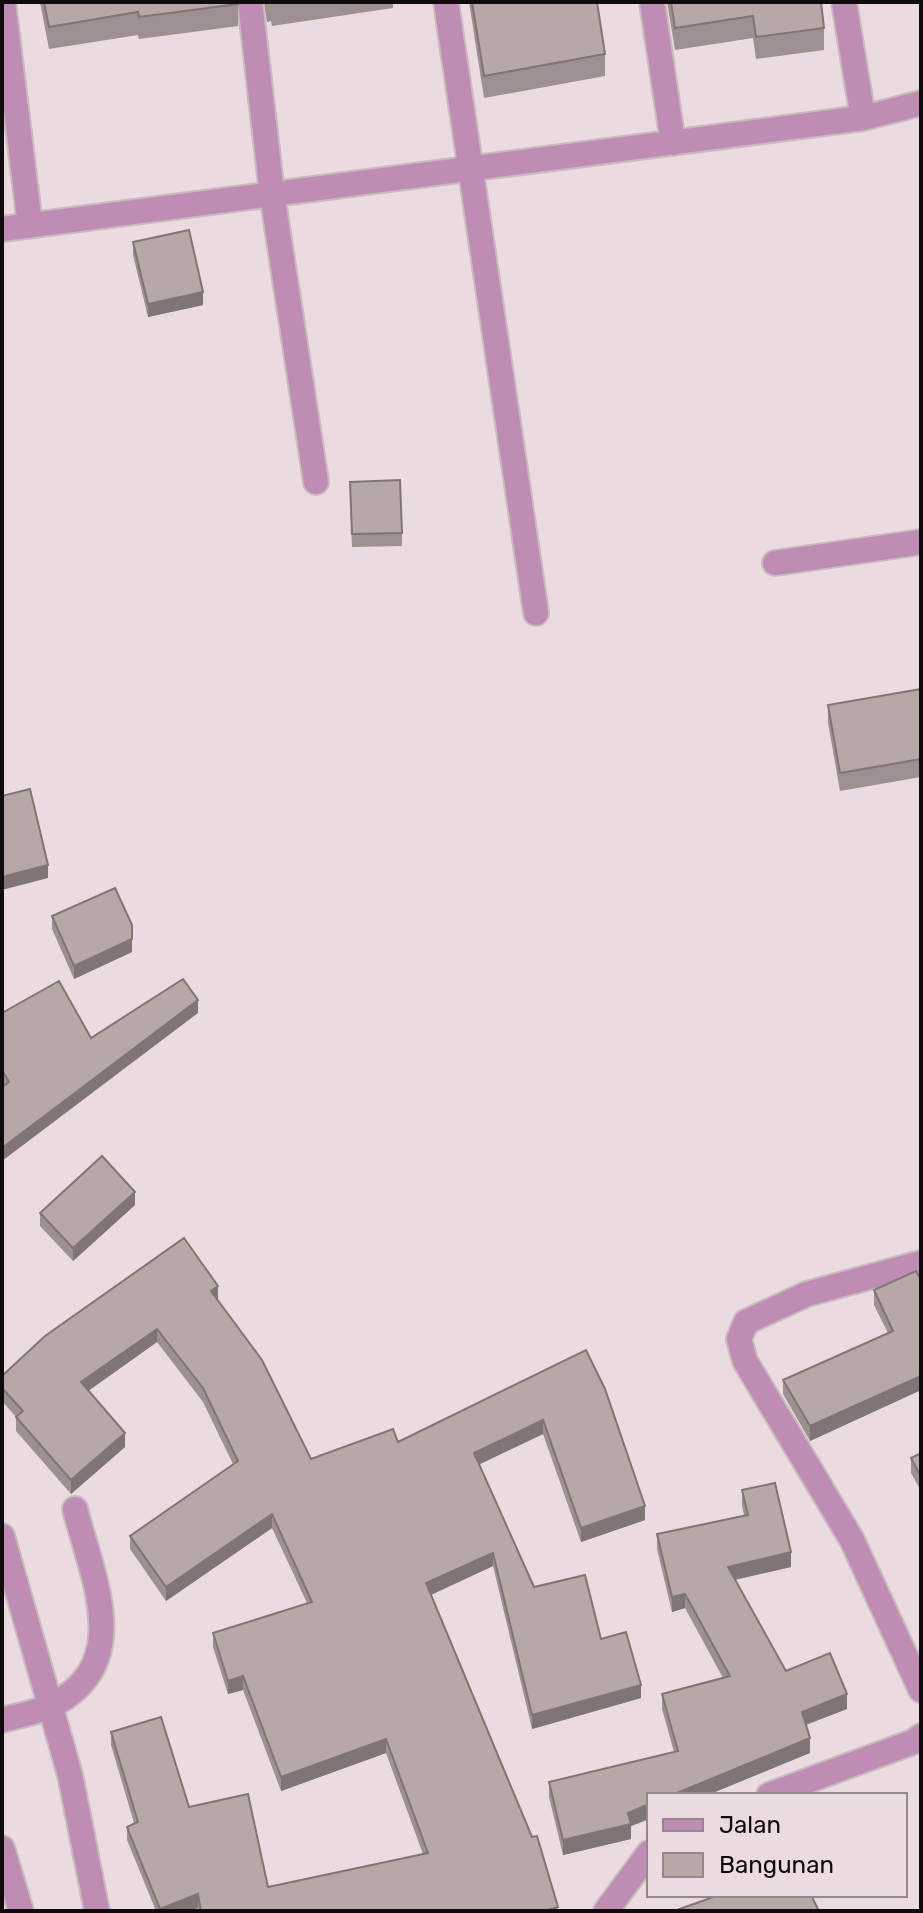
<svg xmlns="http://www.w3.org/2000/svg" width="923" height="1913" viewBox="0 0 923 1913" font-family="Rubik,sans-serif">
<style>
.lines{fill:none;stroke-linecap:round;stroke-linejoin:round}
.minor-casing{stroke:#c8babe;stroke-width:28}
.minor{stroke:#bf8cb3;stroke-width:24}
.wall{fill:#9d9090}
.shaded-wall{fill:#807575}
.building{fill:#b7a7a7;stroke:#807575;stroke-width:2}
</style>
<rect width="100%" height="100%" fill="#ebdbe0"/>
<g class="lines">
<defs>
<path id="minor" d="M 3,2 L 30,225
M 250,2 L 272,194 L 316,482
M 446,2 L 536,613
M 652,2 L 673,143
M 844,2 L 863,118
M 2,229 L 863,118 L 921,103
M 775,563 L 921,542
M 921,1263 L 807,1294 L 746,1322 L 739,1339 L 745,1361 L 852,1540 L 921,1690
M 2,1536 L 70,1775 L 97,1911
M 2,1720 C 17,1716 35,1713 50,1706 C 136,1665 92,1577 75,1509
M 769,1795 L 913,1742 L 921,1736
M 2,1848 L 21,1911
M 606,1911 L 649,1853"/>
</defs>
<use href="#minor" class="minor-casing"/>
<use href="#minor" class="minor"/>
</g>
<path class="wall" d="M 40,2 L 238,2 L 238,26 L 139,39 L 138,35 L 49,49 Z
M 264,2 L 393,2 L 393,8 L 272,26 L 271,21 L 267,22 Z
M 469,2 L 597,2 L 605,54 L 605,76 L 484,98 Z
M 667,2 L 821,2 L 824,28 L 824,50 L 756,59 L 753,38 L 675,50 Z
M 133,242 L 203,305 L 148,317 L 133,255 Z
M 350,495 L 402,533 L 402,546 L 352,547 Z
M 921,689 L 921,777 L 840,791 L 828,723 L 828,705 Z
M 52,916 L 132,952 L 74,979 L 52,929 Z
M 2,1013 L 91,1038 L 198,1013 L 4,1086 L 2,1083 Z
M 135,1205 L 73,1261 L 40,1226 L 40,1213 Z
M 921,1280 L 921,1390 L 810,1441 L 783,1394 L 783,1380 L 888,1333 L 874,1305 L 874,1290 Z
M 218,1300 L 311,1459 L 398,1442 L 586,1350 L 645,1520 L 581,1542 L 543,1434 L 479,1464 L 534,1587 L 601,1639 L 641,1698 L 532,1729 L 493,1566 L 431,1595 L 558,1911 L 198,1911 L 198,1908 L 189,1911 L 156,1911 L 127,1840 L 127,1827 L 134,1823 L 111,1745 L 111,1732 L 189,1807 L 268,1887 L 423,1854 L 386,1753 L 281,1791 L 243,1690 L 228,1694 L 213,1647 L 213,1633 L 307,1603 L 272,1528 L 166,1601 L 130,1549 L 130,1536 L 233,1464 L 203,1402 L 157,1342 L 88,1391 L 125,1447 L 71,1494 L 16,1431 L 16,1417 L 2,1401 L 2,1376 Z
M 921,1453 L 921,1491 L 911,1473 L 911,1458 Z
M 742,1490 L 791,1567 L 735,1580 L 786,1671 L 847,1709 L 806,1725 L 810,1753 L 649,1795 L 649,1819 L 631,1826 L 631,1839 L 563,1855 L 549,1797 L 549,1782 L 674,1752 L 662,1709 L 662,1694 L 723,1678 L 685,1608 L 672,1612 L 657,1549 L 657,1534 L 744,1515 L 742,1505 Z"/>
<path class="shaded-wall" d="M 203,292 L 203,305 L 148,317 L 148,304 Z
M 48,865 L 48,878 L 2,890 L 2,877 Z
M 132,939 L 132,952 L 74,979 L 74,966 Z
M 198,1000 L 198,1013 L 2,1161 L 2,1148 Z
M 135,1192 L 135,1205 L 73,1261 L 73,1248 Z
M 218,1286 L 218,1300 L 211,1291 Z
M 157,1329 L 157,1342 L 81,1396 L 81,1382 Z
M 921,1376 L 921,1390 L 810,1441 L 810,1426 Z
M 543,1420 L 543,1434 L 474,1467 L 474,1453 Z
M 125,1433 L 125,1447 L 71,1494 L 71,1480 Z
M 645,1506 L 645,1520 L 581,1542 L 581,1528 Z
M 272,1514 L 272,1528 L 166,1601 L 166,1587 Z
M 791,1552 L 791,1567 L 728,1581 L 728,1567 Z
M 493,1553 L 493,1566 L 426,1597 L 426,1583 Z
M 685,1594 L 685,1608 L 672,1612 L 672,1597 Z
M 243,1676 L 243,1690 L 228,1694 L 228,1681 Z
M 641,1685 L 641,1698 L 532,1729 L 532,1715 Z
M 847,1694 L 847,1709 L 802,1726 L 802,1712 Z
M 810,1738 L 810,1753 L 708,1795 L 672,1795 Z
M 386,1739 L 386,1753 L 281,1791 L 281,1777 Z
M 649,1804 L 649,1819 L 631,1826 L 631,1839 L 563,1855 L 563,1840 Z
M 198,1894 L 198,1908 L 189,1911 L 160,1911 L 160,1909 Z"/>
<path class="building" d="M 44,2 L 238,2 L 238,4 L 139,17 L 138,12 L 49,27 Z
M 472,2 L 597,2 L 605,54 L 484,76 Z
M 671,2 L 821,2 L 824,28 L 756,37 L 753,16 L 675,28 Z
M 189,230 L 203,292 L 148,304 L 133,242 Z
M 400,480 L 402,533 L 352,534 L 350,482 Z
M 921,689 L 921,759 L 840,773 L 828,705 Z
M 30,789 L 48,865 L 2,877 L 2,796 Z
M 115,888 L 132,925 L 132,939 L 74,966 L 52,916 Z
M 183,979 L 198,1000 L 2,1148 L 2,1087 L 9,1082 L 2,1070 L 2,1013 L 59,981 L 91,1038 Z
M 102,1156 L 135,1192 L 73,1248 L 40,1213 Z
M 184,1238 L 218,1286 L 211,1291 L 262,1360 L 311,1459 L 393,1429 L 398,1442 L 586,1350 L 605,1389 L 645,1506 L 581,1528 L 543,1420 L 474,1453 L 534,1587 L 585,1575 L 601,1639 L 626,1632 L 641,1685 L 532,1715 L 493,1553 L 426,1583 L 532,1837 L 537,1836 L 558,1907 L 544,1911 L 201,1911 L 198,1894 L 160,1909 L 127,1827 L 138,1822 L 111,1732 L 161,1717 L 189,1807 L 248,1794 L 268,1887 L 428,1853 L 386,1739 L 281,1777 L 243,1676 L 228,1681 L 213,1633 L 312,1602 L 272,1514 L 166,1587 L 130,1536 L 238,1461 L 203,1388 L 157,1329 L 81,1382 L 125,1433 L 71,1480 L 16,1417 L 23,1411 L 2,1388 L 2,1376 L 45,1336 Z
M 916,1271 L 921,1280 L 921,1376 L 810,1426 L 783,1380 L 893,1331 L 874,1290 Z
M 921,1453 L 921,1477 L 911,1458 Z
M 775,1483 L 791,1552 L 728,1567 L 786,1671 L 830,1653 L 847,1694 L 802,1712 L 810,1738 L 672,1795 L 649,1795 L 649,1804 L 628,1813 L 631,1824 L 563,1840 L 549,1782 L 678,1751 L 662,1694 L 730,1676 L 685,1594 L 672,1597 L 657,1534 L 748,1515 L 742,1490 Z
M 719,1895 L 811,1895 L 819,1911 L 674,1911 Z"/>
<rect width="923" height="1913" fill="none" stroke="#100b0c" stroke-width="8"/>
<rect x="647" y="1793" width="260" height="104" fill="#ebdbe0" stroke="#93888b" stroke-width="2"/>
<rect x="663" y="1819" width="40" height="12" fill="#bf8cb3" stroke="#93888b" stroke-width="2"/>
<text x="719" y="1833" font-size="24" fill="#100b0c">Jalan</text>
<rect x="663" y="1853" width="40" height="24" fill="#b7a7a7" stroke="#93888b" stroke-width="2"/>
<text x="719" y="1873" font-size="24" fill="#100b0c">Bangunan</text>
</svg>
